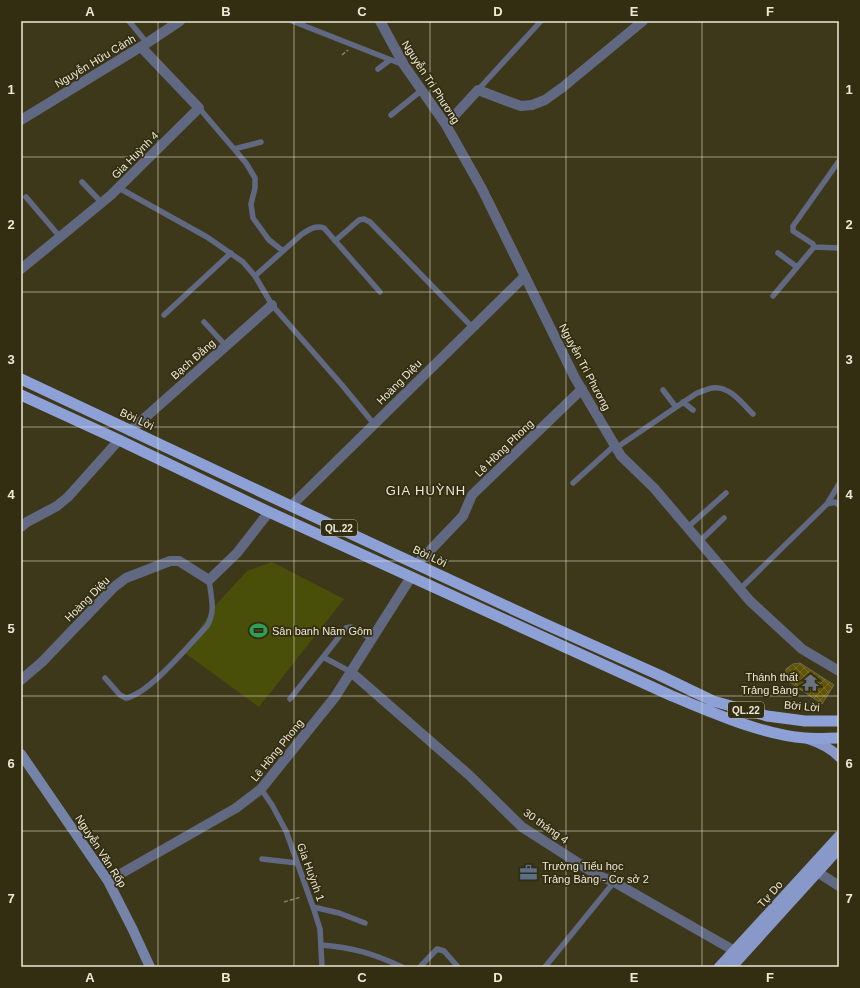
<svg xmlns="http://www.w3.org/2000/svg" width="860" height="988" viewBox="0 0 860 988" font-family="Arial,sans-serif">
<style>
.green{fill:#494f08}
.building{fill:url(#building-cross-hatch);stroke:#706a4c}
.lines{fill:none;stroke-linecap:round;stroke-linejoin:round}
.path{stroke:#868169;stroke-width:1.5;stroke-dasharray:4 2;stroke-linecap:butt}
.service{stroke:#606981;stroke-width:5.5}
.minor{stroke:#606981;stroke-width:10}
.tertiary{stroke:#606981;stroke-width:10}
.secondary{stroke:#7683a9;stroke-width:10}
.primary{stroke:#8798c9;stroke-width:10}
.trunk{stroke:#8ea1d7;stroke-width:11}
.grid{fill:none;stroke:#ece9d8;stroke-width:1;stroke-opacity:0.55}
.labels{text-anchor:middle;stroke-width:3.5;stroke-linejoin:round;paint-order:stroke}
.shield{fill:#332d11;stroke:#b4b19c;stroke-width:1}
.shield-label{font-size:10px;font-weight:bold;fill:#ece9d8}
.street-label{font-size:11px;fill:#ece9d8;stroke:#332d11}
.poi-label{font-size:11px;fill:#ece9d8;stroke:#332d11;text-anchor:start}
.quarter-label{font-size:13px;letter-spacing:1px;fill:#ece9d8;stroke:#332d11}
.neatline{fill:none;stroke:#ece9d8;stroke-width:1.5}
.grid-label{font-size:13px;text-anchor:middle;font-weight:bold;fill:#ece9d8}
</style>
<defs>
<pattern id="building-cross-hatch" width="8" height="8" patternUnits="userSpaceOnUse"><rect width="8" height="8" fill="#605306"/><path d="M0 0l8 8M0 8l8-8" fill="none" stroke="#776c2a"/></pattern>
</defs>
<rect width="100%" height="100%" fill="#3e381b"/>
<path class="green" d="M 272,562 L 344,599 L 259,707 L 185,653 L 212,609 L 247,571 Z"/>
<path class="building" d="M 800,663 L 834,685 L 822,704 L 788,681 L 785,676 L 786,669 L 793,664 Z"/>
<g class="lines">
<path class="path" d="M 342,55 L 348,50
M 284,902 L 301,897"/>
<path class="service" d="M 129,21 L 147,43
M 292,21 L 404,65
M 378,69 L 390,60
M 477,91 L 541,21
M 199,108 L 246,163 L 255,178 L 255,188 L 251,204 L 253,218 L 269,240 L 283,251
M 391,115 L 422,90
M 234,149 L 261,142
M 82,182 L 102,203
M 119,188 L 207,237 L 243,262 L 255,276 L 272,305 L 342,385 L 374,424
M 26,197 L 60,237
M 335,241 L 359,220 L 364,219 L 370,222 L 472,327
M 814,247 L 813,244 L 793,231 L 793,226 L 839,161
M 814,247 L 839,248
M 778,253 L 797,267
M 255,276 L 302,234 C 310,229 316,225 324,228 L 380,292
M 773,296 L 814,247
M 164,315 L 231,253
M 204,322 L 226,346
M 663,390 L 676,407
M 683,402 L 693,410
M 616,448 L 697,393 C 701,392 707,389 712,388 C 729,385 742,403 753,414
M 573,483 L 615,445
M 827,504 L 839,484
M 688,527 L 726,493
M 700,541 L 724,518
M 741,588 L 827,504 L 835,502 L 839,505
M 323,657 L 351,672
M 105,678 L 120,695 L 126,698 C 149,694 189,645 207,626 C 216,612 211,596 209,580
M 290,699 L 346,628 L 351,627 L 372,639
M 261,789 L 272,805 L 286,831 L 313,907 L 320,929 L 322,967
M 262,859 L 297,863
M 313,907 L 339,913 L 365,923
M 322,945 C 354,948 372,953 402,967
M 420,967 L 437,949 L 444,951 L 458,967
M 545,967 L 614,882"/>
<path class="minor" d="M 380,21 L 404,65 L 446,125 L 482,189 L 575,378 L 621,456 L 654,488 L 750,601 L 802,649 L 839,671
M 478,90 L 507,101 L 521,106 L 532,105 L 545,100 L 563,87 L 643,21
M 21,120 L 147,43 L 180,21
M 446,125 L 477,91
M 21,269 L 111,195 L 199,108 L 141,47
M 130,431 L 272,305
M 291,506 L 525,276
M 21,527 L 27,522 L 57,506 L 68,497 L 119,440
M 417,564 L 463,516 L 472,495 L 582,389
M 21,680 L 42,662 L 114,587 L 126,578 L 170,561 L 179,561 L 209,580 L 237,553 L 269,512
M 819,873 L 839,886"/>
<path class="tertiary" d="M 351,672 L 469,775 L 522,827 L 597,875 L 614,882 L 733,950
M 108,881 L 236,808 L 261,789 L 335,697 L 411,577"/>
<path class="secondary" d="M 21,754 L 108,881 L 132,928 L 150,967"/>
<path class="primary" d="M 808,739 C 820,743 831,748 839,757
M 719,967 L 839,836
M 732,967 L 839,849"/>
<path class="trunk" d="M 21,379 L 291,506 L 545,624 L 659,675 L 713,701 L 767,716 L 805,721 L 839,721
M 21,395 L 119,440 L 269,512 L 672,696 C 712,712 762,735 805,738 C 816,739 828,738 839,738"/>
</g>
<path class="grid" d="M 158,21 L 158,967M 294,21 L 294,967M 430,21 L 430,967M 566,21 L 566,967M 702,21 L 702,967M 21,157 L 839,157M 21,292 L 839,292M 21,427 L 839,427M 21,561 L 839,561M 21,696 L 839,696M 21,831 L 839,831"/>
<defs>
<symbol id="stadium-bare" viewBox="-9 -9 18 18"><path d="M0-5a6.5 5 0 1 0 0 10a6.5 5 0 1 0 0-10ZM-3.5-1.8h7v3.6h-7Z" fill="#2e9e5b" stroke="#332d11" stroke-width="2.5" paint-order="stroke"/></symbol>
<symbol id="temple-bare" viewBox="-9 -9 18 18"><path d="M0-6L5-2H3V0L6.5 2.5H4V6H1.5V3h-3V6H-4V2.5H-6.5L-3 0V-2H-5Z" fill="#6b7280" stroke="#332d11" stroke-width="2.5" paint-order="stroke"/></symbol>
<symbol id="office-bare" viewBox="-9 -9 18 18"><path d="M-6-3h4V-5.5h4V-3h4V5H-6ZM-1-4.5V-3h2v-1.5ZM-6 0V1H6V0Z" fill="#5c6f8a" stroke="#332d11" stroke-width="2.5" paint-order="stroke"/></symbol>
</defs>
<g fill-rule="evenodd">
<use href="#stadium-bare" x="246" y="618" width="25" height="25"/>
<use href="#temple-bare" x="798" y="670" width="25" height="25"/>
<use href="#office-bare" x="516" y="860" width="25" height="25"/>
</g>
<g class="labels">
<g class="shield">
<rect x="321" y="520" width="36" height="16" rx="3"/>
<rect x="728" y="702" width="36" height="16" rx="3"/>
</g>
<g class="shield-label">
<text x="339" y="532">QL.22</text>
<text x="746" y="714">QL.22</text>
</g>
<g class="street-label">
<text transform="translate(95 61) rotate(-31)" y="4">Nguyễn Hữu Cảnh</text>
<text transform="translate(431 82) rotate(57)" y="4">Nguyễn Tri Phương</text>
<text transform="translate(135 155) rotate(-45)" y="4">Gia Huỳnh 4</text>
<text transform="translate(193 359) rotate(-41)" y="4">Bạch Đằng</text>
<text transform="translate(585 367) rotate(62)" y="4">Nguyễn Tri Phương</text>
<text transform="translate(399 382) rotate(-45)" y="4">Hoàng Diệu</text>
<text transform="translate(137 419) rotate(25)" y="4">Bời Lời</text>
<text transform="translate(504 448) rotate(-44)" y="4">Lê Hồng Phong</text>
<text transform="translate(430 556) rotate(25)" y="4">Bời Lời</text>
<text transform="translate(87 599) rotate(-45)" y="4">Hoàng Diệu</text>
<text transform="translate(802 706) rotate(5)" y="4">Bời Lời</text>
<text transform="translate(277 750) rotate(-51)" y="4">Lê Hồng Phong</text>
<text transform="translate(546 826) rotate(35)" y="4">30 tháng 4</text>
<text transform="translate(101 851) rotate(57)" y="4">Nguyễn Văn Rốp</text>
<text transform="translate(311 872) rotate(70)" y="4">Gia Huỳnh 1</text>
<text transform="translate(770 894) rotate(-48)" y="4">Tự Do</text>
</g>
<g class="poi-label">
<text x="272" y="635">Sân banh Năm Gôm</text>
<text x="798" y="681" text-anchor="end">Thánh thất<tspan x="798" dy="13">Trảng Bàng</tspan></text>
<text x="542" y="870">Trường Tiểu học<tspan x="542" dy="13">Trảng Bàng - Cơ sở 2</tspan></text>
</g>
<g class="quarter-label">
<text x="426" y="495">GIA HUỲNH</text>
</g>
</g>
<rect width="860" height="988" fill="none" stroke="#332d11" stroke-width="44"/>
<rect x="22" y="22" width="816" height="944" class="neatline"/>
<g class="grid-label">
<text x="90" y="16">A</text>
<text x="226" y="16">B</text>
<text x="362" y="16">C</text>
<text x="498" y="16">D</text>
<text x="634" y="16">E</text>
<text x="770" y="16">F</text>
<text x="11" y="94">1</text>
<text x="849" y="94">1</text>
<text x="11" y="229">2</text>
<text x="849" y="229">2</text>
<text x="11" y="364">3</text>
<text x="849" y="364">3</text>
<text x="11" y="499">4</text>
<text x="849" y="499">4</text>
<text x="11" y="633">5</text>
<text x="849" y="633">5</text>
<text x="11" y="768">6</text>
<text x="849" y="768">6</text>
<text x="11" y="903">7</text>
<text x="849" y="903">7</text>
<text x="90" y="982">A</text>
<text x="226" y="982">B</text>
<text x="362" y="982">C</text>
<text x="498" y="982">D</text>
<text x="634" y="982">E</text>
<text x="770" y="982">F</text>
</g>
</svg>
